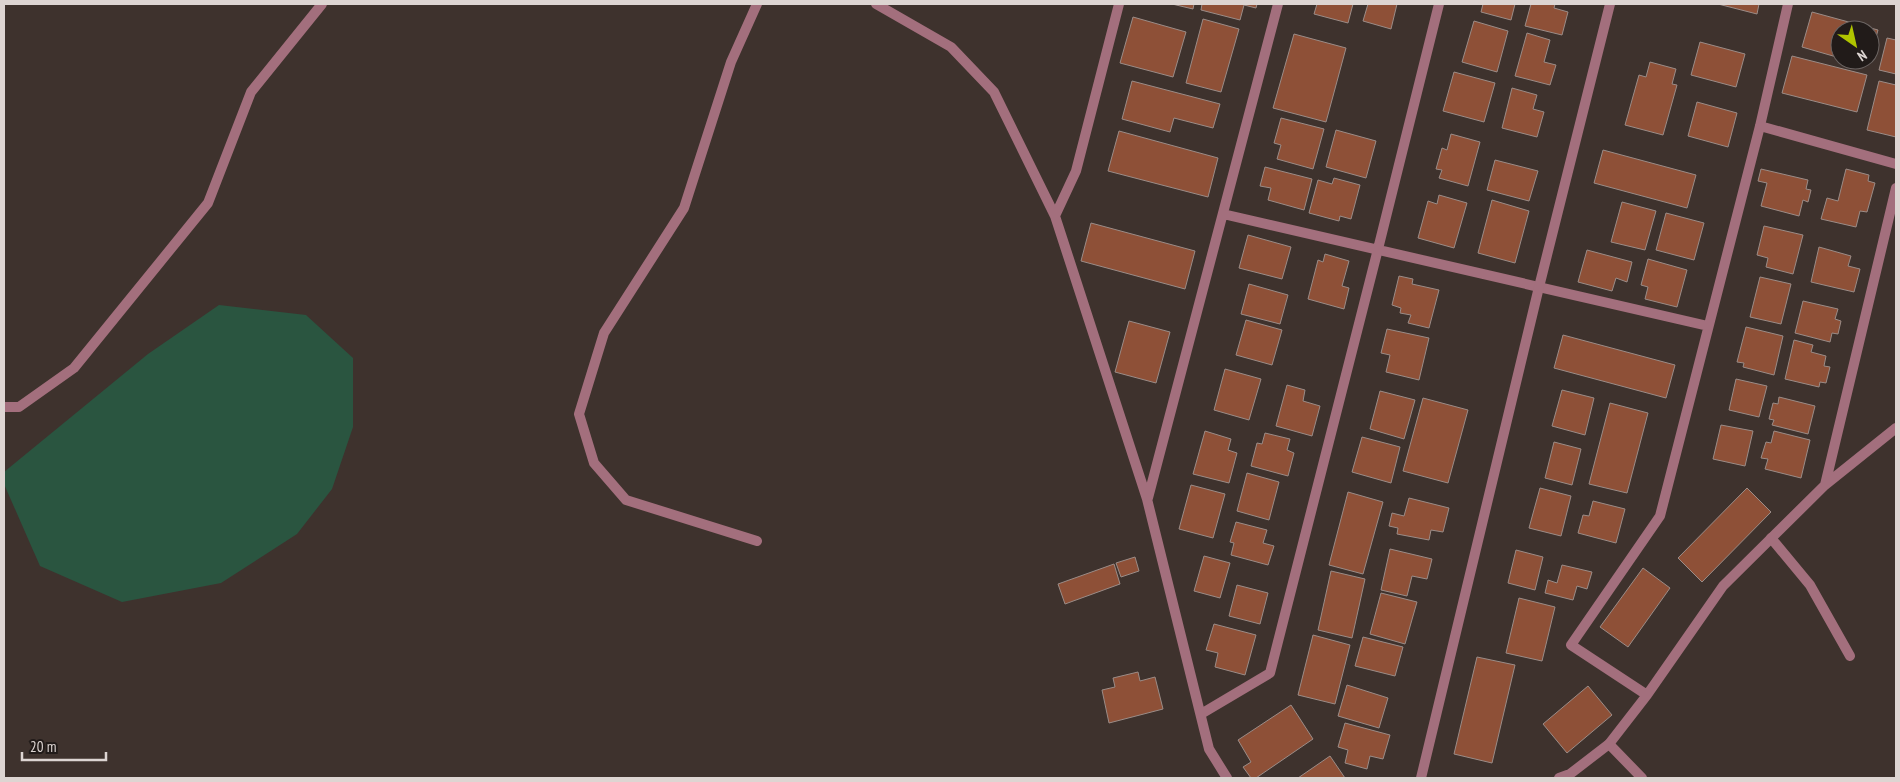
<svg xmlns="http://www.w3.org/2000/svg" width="1900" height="782" viewBox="0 0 1900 782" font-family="'PT Sans Narrow',sans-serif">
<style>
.green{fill:#2a5540}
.building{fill:#8e5037;stroke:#9b8c87}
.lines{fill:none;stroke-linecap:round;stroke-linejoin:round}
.service{stroke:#a36f7d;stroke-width:10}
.minor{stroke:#a36f7d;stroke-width:10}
.tertiary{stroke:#a36f7d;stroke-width:10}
</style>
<rect width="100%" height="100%" fill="#3e322d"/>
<path class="green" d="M 219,305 L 306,315 L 353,358 L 353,427 L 332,489 L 297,534 L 221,583 L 122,602 L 40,566 L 4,484 L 4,472 L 148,354 Z"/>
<path class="building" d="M 1172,4 L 1194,4 L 1193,9 Z
M 1202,4 L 1257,4 L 1256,8 L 1244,5 L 1240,20 L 1201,10 Z
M 1317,4 L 1353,4 L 1348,23 L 1314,14 Z
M 1368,4 L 1397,4 L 1391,29 L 1363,21 Z
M 1483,4 L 1515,4 L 1511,20 L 1481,12 Z
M 1531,4 L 1555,4 L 1554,8 L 1568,12 L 1562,35 L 1525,26 Z
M 1718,4 L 1759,4 L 1757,14 Z
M 1812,12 L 1878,30 L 1870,59 L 1870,30 L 1840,30 L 1840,58 L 1802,47 Z
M 1133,17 L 1186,32 L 1173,77 L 1120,63 Z
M 1203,19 L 1239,29 L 1221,92 L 1186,83 Z
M 1474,21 L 1508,31 L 1497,72 L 1462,62 Z
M 1527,33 L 1550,40 L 1544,62 L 1556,65 L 1550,85 L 1515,76 Z
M 1294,34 L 1346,48 L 1326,122 L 1273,108 Z
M 1887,38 L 1896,40 L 1896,74 L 1879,70 Z
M 1700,42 L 1745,54 L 1736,87 L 1691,75 Z
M 1792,56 L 1867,75 L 1857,112 L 1782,93 Z
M 1650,62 L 1676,69 L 1672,84 L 1677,85 L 1663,135 L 1625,125 L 1639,75 L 1646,77 Z
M 1454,72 L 1495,83 L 1484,122 L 1443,111 Z
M 1132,81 L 1220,104 L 1213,128 L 1174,118 L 1170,132 L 1122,119 Z
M 1879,81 L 1896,85 L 1896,137 L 1867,130 Z
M 1512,88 L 1537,95 L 1533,109 L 1544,112 L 1537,137 L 1502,128 Z
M 1697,102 L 1737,113 L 1728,147 L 1688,136 Z
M 1281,118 L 1324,129 L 1313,169 L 1277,159 L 1281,145 L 1274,143 Z
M 1336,130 L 1376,141 L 1366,178 L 1326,167 Z
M 1119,131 L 1218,158 L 1208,197 L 1108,171 Z
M 1451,134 L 1480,142 L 1468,186 L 1439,178 L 1442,170 L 1436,169 L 1442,148 L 1447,150 Z
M 1603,150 L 1696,175 L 1687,208 L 1594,183 Z
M 1495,160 L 1538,171 L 1529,201 L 1487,190 Z
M 1265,167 L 1312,179 L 1304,210 L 1268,200 L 1271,188 L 1260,186 Z
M 1761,169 L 1808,180 L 1806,189 L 1811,190 L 1808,202 L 1803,200 L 1799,216 L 1761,206 L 1767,183 L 1758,181 Z
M 1846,169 L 1869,175 L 1868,181 L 1875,183 L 1867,212 L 1860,211 L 1856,227 L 1821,219 L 1827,198 L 1838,201 Z
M 1334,178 L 1360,185 L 1351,219 L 1340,216 L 1339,221 L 1309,213 L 1318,180 L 1332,184 Z
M 1439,195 L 1467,203 L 1454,248 L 1418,238 L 1428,201 L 1437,204 Z
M 1492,200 L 1529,211 L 1515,263 L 1478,253 Z
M 1622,202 L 1656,211 L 1645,250 L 1611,242 Z
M 1666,213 L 1704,223 L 1694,260 L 1656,250 Z
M 1091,223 L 1195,251 L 1185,289 L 1081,261 Z
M 1764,226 L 1803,235 L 1793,274 L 1766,267 L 1768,258 L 1757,255 Z
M 1248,235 L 1291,247 L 1282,279 L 1239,268 Z
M 1819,247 L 1851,256 L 1848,266 L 1860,269 L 1854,292 L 1811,282 Z
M 1587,250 L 1632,262 L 1627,282 L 1616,278 L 1612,291 L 1578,282 Z
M 1325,254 L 1349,261 L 1342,286 L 1349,288 L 1344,309 L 1308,299 L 1318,260 L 1323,262 Z
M 1648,259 L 1687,270 L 1677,307 L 1645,299 L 1648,287 L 1641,285 Z
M 1399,276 L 1413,279 L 1412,284 L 1439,290 L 1429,328 L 1408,323 L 1411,315 L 1400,313 L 1401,308 L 1392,305 Z
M 1760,277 L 1791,284 L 1781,324 L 1750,317 Z
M 1249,284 L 1288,295 L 1280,324 L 1241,314 Z
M 1803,301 L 1838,309 L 1835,319 L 1841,321 L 1838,334 L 1832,333 L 1830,342 L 1795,333 Z
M 1246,320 L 1282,330 L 1272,365 L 1236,355 Z
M 1129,321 L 1170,332 L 1156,383 L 1115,372 Z
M 1746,327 L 1783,336 L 1774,375 L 1743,367 L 1744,363 L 1737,362 Z
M 1387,329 L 1429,338 L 1419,380 L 1386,372 L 1390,355 L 1381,353 Z
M 1563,335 L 1675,365 L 1666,398 L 1554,368 Z
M 1794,340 L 1813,345 L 1811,352 L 1826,356 L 1824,366 L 1830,367 L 1826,383 L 1820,382 L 1819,387 L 1785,379 Z
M 1225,369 L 1261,379 L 1249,420 L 1214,410 Z
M 1736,379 L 1767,386 L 1759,417 L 1729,410 Z
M 1287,385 L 1305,390 L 1303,401 L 1320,406 L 1312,436 L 1276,426 Z
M 1562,390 L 1594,398 L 1585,435 L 1552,426 Z
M 1380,391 L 1415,400 L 1404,439 L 1370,429 Z
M 1779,397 L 1815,406 L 1808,434 L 1772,425 L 1774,420 L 1769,419 L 1773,403 L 1778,404 Z
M 1423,398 L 1468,410 L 1448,483 L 1403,471 Z
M 1610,403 L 1648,413 L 1627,493 L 1589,484 Z
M 1721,425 L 1753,431 L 1745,466 L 1713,459 Z
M 1205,431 L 1231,439 L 1228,450 L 1237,453 L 1229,483 L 1193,474 Z
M 1774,431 L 1810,440 L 1801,478 L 1765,469 L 1768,459 L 1761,458 L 1766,442 L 1771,443 Z
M 1265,433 L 1290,439 L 1287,450 L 1294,453 L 1288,476 L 1251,466 L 1257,443 L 1262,444 Z
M 1362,437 L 1400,447 L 1391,483 L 1352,472 Z
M 1554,442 L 1581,449 L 1572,485 L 1545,478 Z
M 1247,473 L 1279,482 L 1269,520 L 1237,511 Z
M 1191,485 L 1225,494 L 1213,538 L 1179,529 Z
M 1540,488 L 1571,496 L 1561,536 L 1529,528 Z
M 1747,488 L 1771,512 L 1702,582 L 1678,558 Z
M 1348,492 L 1383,502 L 1363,574 L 1329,565 Z
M 1409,498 L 1449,508 L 1443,532 L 1431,530 L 1429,540 L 1397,534 L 1398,528 L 1389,526 L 1392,513 L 1404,516 Z
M 1593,501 L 1625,509 L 1616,543 L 1578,533 L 1583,515 L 1589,516 Z
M 1236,522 L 1267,530 L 1263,543 L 1274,546 L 1268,565 L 1231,555 L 1234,543 L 1230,542 Z
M 1390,549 L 1432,559 L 1427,579 L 1412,576 L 1407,596 L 1381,590 Z
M 1516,550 L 1543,557 L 1535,590 L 1508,583 Z
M 1204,556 L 1230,563 L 1220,598 L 1194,591 Z
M 1135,557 L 1139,571 L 1121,577 L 1116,563 Z
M 1114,564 L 1120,584 L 1065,604 L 1058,584 Z
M 1562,565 L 1592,572 L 1587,589 L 1577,586 L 1573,600 L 1545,593 L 1548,580 L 1557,583 Z
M 1643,568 L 1670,588 L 1628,647 L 1600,627 Z
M 1331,571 L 1365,579 L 1352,638 L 1318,630 Z
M 1237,585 L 1268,593 L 1260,624 L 1229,616 Z
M 1381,593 L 1417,602 L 1405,644 L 1370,634 Z
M 1519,598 L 1555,607 L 1542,661 L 1506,653 Z
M 1214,624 L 1256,635 L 1245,675 L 1215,667 L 1218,653 L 1206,650 Z
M 1313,635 L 1350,645 L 1335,704 L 1298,695 Z
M 1363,637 L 1403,647 L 1395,676 L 1355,666 Z
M 1477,657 L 1515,665 L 1492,763 L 1454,754 Z
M 1138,672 L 1140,681 L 1155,677 L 1163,709 L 1109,723 L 1102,690 L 1115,687 L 1113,678 Z
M 1347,685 L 1388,698 L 1379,728 L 1338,716 Z
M 1588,686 L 1612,715 L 1567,753 L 1543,724 Z
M 1291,705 L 1313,739 L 1256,778 L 1251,778 L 1243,767 L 1251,762 L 1238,740 Z
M 1345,723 L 1390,735 L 1383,759 L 1370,756 L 1367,769 L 1345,763 L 1348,750 L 1338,747 Z
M 1330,756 L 1345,778 L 1298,778 Z"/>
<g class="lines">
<path class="service" d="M 1771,538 L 1810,585 L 1850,656
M 1609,744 L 1642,778"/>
<path class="minor" d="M 876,4 L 951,47 L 994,92 L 1055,216 L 1147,499 L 1209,749 L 1227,778
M 1760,126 L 1896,164
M 1223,214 L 1708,326
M 1055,216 L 1076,171 L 1119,4
M 4,407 L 19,407 L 74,368 L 208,203 L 251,92 L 322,4
M 1825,485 L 1896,188
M 1148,498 L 1278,4
M 757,541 L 626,500 L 594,463 L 579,414 L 604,333 L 684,208 L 731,62 L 757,4
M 1647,695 L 1571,645 L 1660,516 L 1760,126 L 1788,4
M 1201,714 L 1270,673 L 1378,249 L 1439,4
M 1559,778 L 1570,774 L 1609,744 L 1647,695 L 1723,586 L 1825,485 L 1896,428"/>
<path class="tertiary" d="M 1421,778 L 1539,287 L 1610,4"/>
</g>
<rect width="1900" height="782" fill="none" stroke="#ddd5d2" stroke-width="10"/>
<g transform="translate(1855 45) rotate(146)"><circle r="24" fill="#211b19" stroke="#6c6563"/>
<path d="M0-4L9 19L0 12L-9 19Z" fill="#b0c500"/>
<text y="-8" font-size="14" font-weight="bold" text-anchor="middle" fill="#ddd5d2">N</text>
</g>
<path d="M22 752v8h84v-8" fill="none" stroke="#ddd5d2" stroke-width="2.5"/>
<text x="30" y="752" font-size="15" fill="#ddd5d2" stroke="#211b19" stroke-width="4" paint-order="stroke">20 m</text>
</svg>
